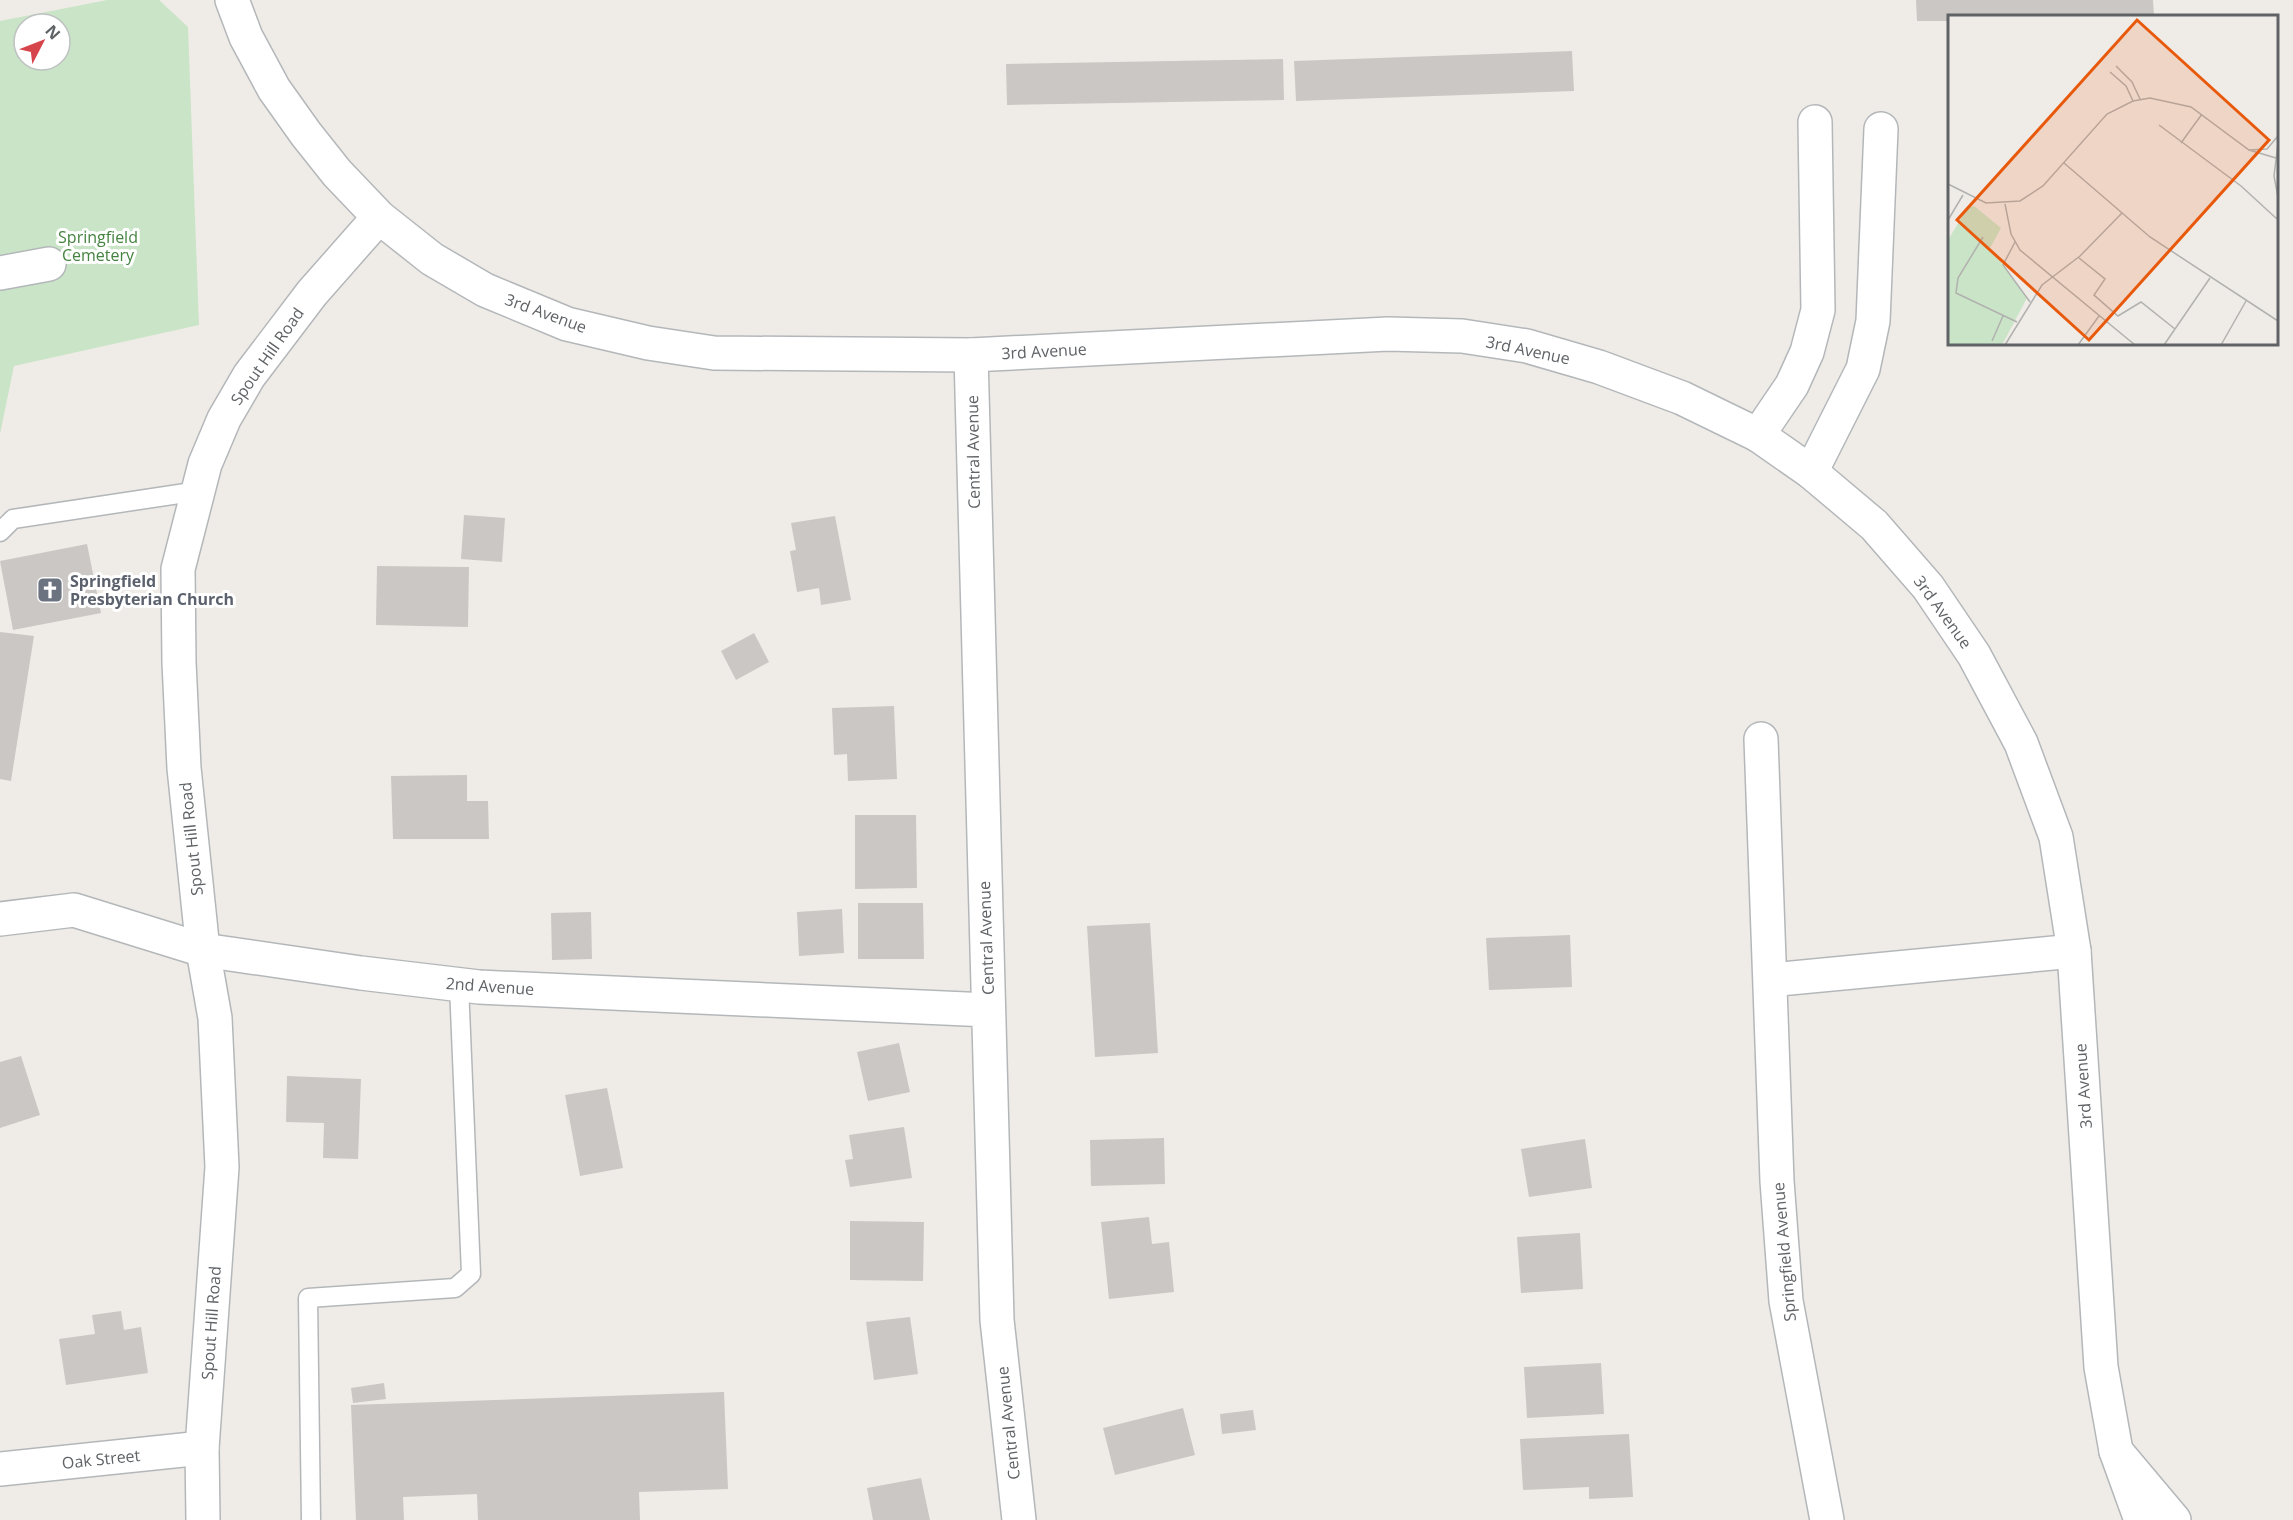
<svg xmlns="http://www.w3.org/2000/svg" width="2293" height="1520" viewBox="0 0 2293 1520" font-family="'Open Sans',sans-serif">
<style>
.green{fill:#cae4c7;fill-rule:evenodd}
.building{fill:#cbc7c4}
.lines{fill:none;stroke-linecap:round;stroke-linejoin:round}
.service-casing{stroke:#b4b7ba;stroke-width:21}
.minor-casing{stroke:#b4b7ba;stroke-width:36}
.tertiary-casing{stroke:#b4b7ba;stroke-width:36}
.secondary-casing{stroke:#b3b7ba;stroke-width:36}
.service{stroke:#fff;stroke-width:18}
.minor{stroke:#fff;stroke-width:33}
.tertiary{stroke:#fff;stroke-width:33}
.secondary{stroke:#fff;stroke-width:33}
.labels{text-anchor:middle;stroke-width:6;stroke-linejoin:round;paint-order:stroke}
.park-label{font-size:16px;fill:#458340;stroke:#fff}
.street-label{font-size:16px;fill:#5f6366;stroke:#fff}
.worship-label{font-size:16px;font-weight:bold;fill:#5b616d;stroke:#fff;text-anchor:start}
.inset-road{fill:none;stroke:#b1b1af;stroke-width:1.5}
.view{fill:#e8590c;fill-opacity:0.15;stroke:#e8590c;stroke-width:3}
.inset-edge{fill:none;stroke:#5f6366;stroke-width:3}
</style>
<rect width="100%" height="100%" fill="#efece7"/>
<path class="green" d="M 107,0 L 159,0 L 188,27 L 199,325 L 14,366 L 0,434 L 0,21 ZM 24,24 L 60,24 L 60,60 L 24,60 Z"/>
<path class="building" d="M 1916,0 L 2153,0 L 2154,16 L 1950,16 L 1950,21 L 1917,21 Z
M 1572,51 L 1574,91 L 1296,101 L 1294,61 Z
M 1283,59 L 1284,100 L 1007,105 L 1006,64 Z
M 464,515 L 505,518 L 502,562 L 461,559 Z
M 835,516 L 851,600 L 821,605 L 819,588 L 797,592 L 790,551 L 796,550 L 791,523 Z
M 87,544 L 101,613 L 13,630 L 0,561 Z
M 377,566 L 469,567 L 468,627 L 376,625 Z
M 0,632 L 34,636 L 11,781 L 0,779 Z
M 754,633 L 769,662 L 736,680 L 721,651 Z
M 894,706 L 897,779 L 848,781 L 847,754 L 834,755 L 832,708 Z
M 467,775 L 467,801 L 488,801 L 489,839 L 393,839 L 391,776 Z
M 855,815 L 916,815 L 917,888 L 855,889 Z
M 858,903 L 923,903 L 924,959 L 858,959 Z
M 842,909 L 844,953 L 799,956 L 797,912 Z
M 591,912 L 592,959 L 552,960 L 551,913 Z
M 1150,923 L 1158,1053 L 1095,1057 L 1087,926 Z
M 1570,935 L 1572,987 L 1489,990 L 1486,938 Z
M 899,1043 L 910,1092 L 868,1101 L 857,1052 Z
M 21,1056 L 40,1115 L 0,1128 L 0,1062 Z
M 287,1076 L 361,1079 L 358,1159 L 323,1158 L 324,1123 L 286,1122 Z
M 607,1088 L 623,1168 L 580,1176 L 565,1095 Z
M 904,1127 L 912,1178 L 850,1187 L 845,1160 L 853,1159 L 849,1135 Z
M 1164,1138 L 1165,1184 L 1091,1186 L 1090,1140 Z
M 1585,1139 L 1592,1188 L 1529,1197 L 1521,1149 Z
M 1149,1217 L 1152,1244 L 1169,1242 L 1174,1292 L 1109,1299 L 1101,1222 Z
M 850,1221 L 924,1222 L 923,1281 L 850,1280 Z
M 1580,1233 L 1583,1289 L 1521,1293 L 1517,1237 Z
M 121,1311 L 124,1330 L 141,1327 L 148,1373 L 66,1385 L 59,1339 L 95,1334 L 92,1315 Z
M 910,1317 L 918,1374 L 874,1380 L 866,1322 Z
M 1601,1363 L 1604,1414 L 1527,1418 L 1524,1367 Z
M 384,1383 L 386,1399 L 353,1403 L 351,1388 Z
M 724,1392 L 728,1489 L 639,1492 L 640,1520 L 478,1520 L 477,1494 L 403,1497 L 404,1520 L 356,1520 L 351,1405 Z
M 1183,1408 L 1195,1455 L 1115,1475 L 1103,1428 Z
M 1253,1410 L 1256,1430 L 1222,1434 L 1220,1414 Z
M 1629,1434 L 1633,1497 L 1589,1499 L 1589,1487 L 1523,1490 L 1520,1439 Z
M 921,1478 L 930,1520 L 873,1520 L 867,1488 Z"/>
<g class="lines">
<defs>
<path id="service" d="M 0,532 L 13,519 L 199,491
M 311,1520 L 308,1298 L 455,1288 L 471,1274 L 459,985"/>
<path id="minor" d="M 0,273 L 49,264
M 971,355 L 997,1320 L 1019,1520
M 1758,435 L 1792,385 L 1807,352 L 1818,310 L 1815,122
M 1811,472 L 1863,369 L 1873,321 L 1881,129
M 1761,739 L 1777,1181 L 1786,1301 L 1827,1520
M 0,919 L 74,910 L 203,950 L 361,973 L 479,987 L 988,1010
M 1770,980 L 2074,951
M 0,1469 L 202,1448"/>
<path id="tertiary" d="M 232,0 L 246,37 L 274,89 L 306,134 L 337,173 L 379,217 L 432,259 L 485,290 L 567,324 L 648,343 L 714,353 L 971,355 L 1388,334 L 1462,336 L 1527,346 L 1599,367 L 1682,398 L 1758,435 L 1811,472 L 1874,525 L 1928,587 L 1974,655 L 2021,743 L 2056,837 L 2074,951 L 2101,1367 L 2116,1451 L 2141,1520
M 203,1520 L 202,1448 L 222,1167 L 215,1018 L 203,950 L 184,768 L 179,662 L 178,569 L 205,464 L 224,419 L 249,376 L 312,293 L 379,217"/>
<path id="secondary" d="M 2116,1451 L 2174,1520"/>
</defs>
<use href="#service" class="service-casing"/>
<use href="#minor" class="minor-casing"/>
<use href="#tertiary" class="tertiary-casing"/>
<use href="#secondary" class="secondary-casing"/>
<use href="#service" class="service"/>
<use href="#minor" class="minor"/>
<use href="#tertiary" class="tertiary"/>
<use href="#secondary" class="secondary"/>
</g>
<defs>
<symbol id="church-square" viewBox="-11 -11 22 22"><rect x="-9" y="-9" width="18" height="18" rx="4" fill="#6b7280" stroke="#fff"/><path d="M-1.2-6h2.4v3.5h3.3v2.4h-3.3V6h-2.4V-.1h-3.3v-2.4h3.3Z" fill="#fff"/></symbol>
</defs>
<g fill-rule="evenodd">
<use href="#church-square" x="35" y="575" width="30" height="30"/>
</g>
<g class="labels">
<g class="park-label">
<text x="98" y="243">Springfield<tspan x="98" dy="18">Cemetery</tspan></text>
</g>
<g class="street-label">
<text transform="translate(546 313) rotate(20)" y="6">3rd Avenue</text>
<text transform="translate(1528 350) rotate(12)" y="6">3rd Avenue</text>
<text transform="translate(1044 351) rotate(-3)" y="6">3rd Avenue</text>
<text transform="translate(267 356) rotate(-55)" y="6">Spout Hill Road</text>
<text transform="translate(973 452) rotate(-91)" y="6">Central Avenue</text>
<text transform="translate(1943 612) rotate(54)" y="6">3rd Avenue</text>
<text transform="translate(191 839) rotate(-96)" y="6">Spout Hill Road</text>
<text transform="translate(986 938) rotate(-92)" y="6">Central Avenue</text>
<text transform="translate(490 986) rotate(4)" y="6">2nd Avenue</text>
<text transform="translate(2083 1086) rotate(-94)" y="6">3rd Avenue</text>
<text transform="translate(1784 1252) rotate(-95)" y="6">Springfield Avenue</text>
<text transform="translate(211 1323) rotate(-86)" y="6">Spout Hill Road</text>
<text transform="translate(1008 1423) rotate(-96)" y="6">Central Avenue</text>
<text transform="translate(101 1459) rotate(-6)" y="6">Oak Street</text>
</g>
<g class="worship-label">
<text x="70" y="587">Springfield<tspan x="70" dy="18">Presbyterian Church</tspan></text>
</g>
</g>
<g transform="translate(1948 15)">
<rect width="330" height="330" fill="#efece7"/>
<path d="M 26,191 L 53,213 L 42,233 L 79,283 L 54,330 L 0,330 L 0,225 L 20,192 Z" fill="#cae4c7"/>
<path class="inset-road" d="M 168,51 L 184,67 L 192,84M 162,57 L 178,71 L 185,86M 211,110 L 293,171 L 329,204M 233,128 L 254,99M 330,129 L 326,161 L 330,182M 301,135 L 319,134 L 330,121M 116,148 L 202,222 L 330,306M 0,169 L 38,188 L 72,186 L 95,171 L 159,99 L 185,86 L 202,83 L 243,92 L 301,135 L 328,143M 57,189 L 63,219 L 72,235 L 187,330M 0,205 L 15,180M 35,222 L 10,263 L 8,278 L 69,307M 67,227 L 55,250 L 82,287M 131,243 L 157,264 L 146,280 L 170,301 L 193,287 L 227,314M 44,326 L 55,301M 57,330 L 94,270 L 132,241 L 174,198M 130,330 L 151,301M 216,330 L 262,263M 273,330 L 298,286"/>
<path class="view" d="M 189,5 L 321,125 L 141,325 L 9,205 Z"/>
<rect width="330" height="330" class="inset-edge"/>
</g>
<g transform="translate(42 42) rotate(48)"><circle r="28" fill="#ffffff" stroke="#bfc1c2" stroke-width="1.5"/>
<path d="M0-4.5L10 22L0 15L-10 22Z" fill="#d7454c"/>
<text y="-9" font-size="16" font-weight="bold" text-anchor="middle" fill="#5f6366">N</text>
</g>
</svg>
